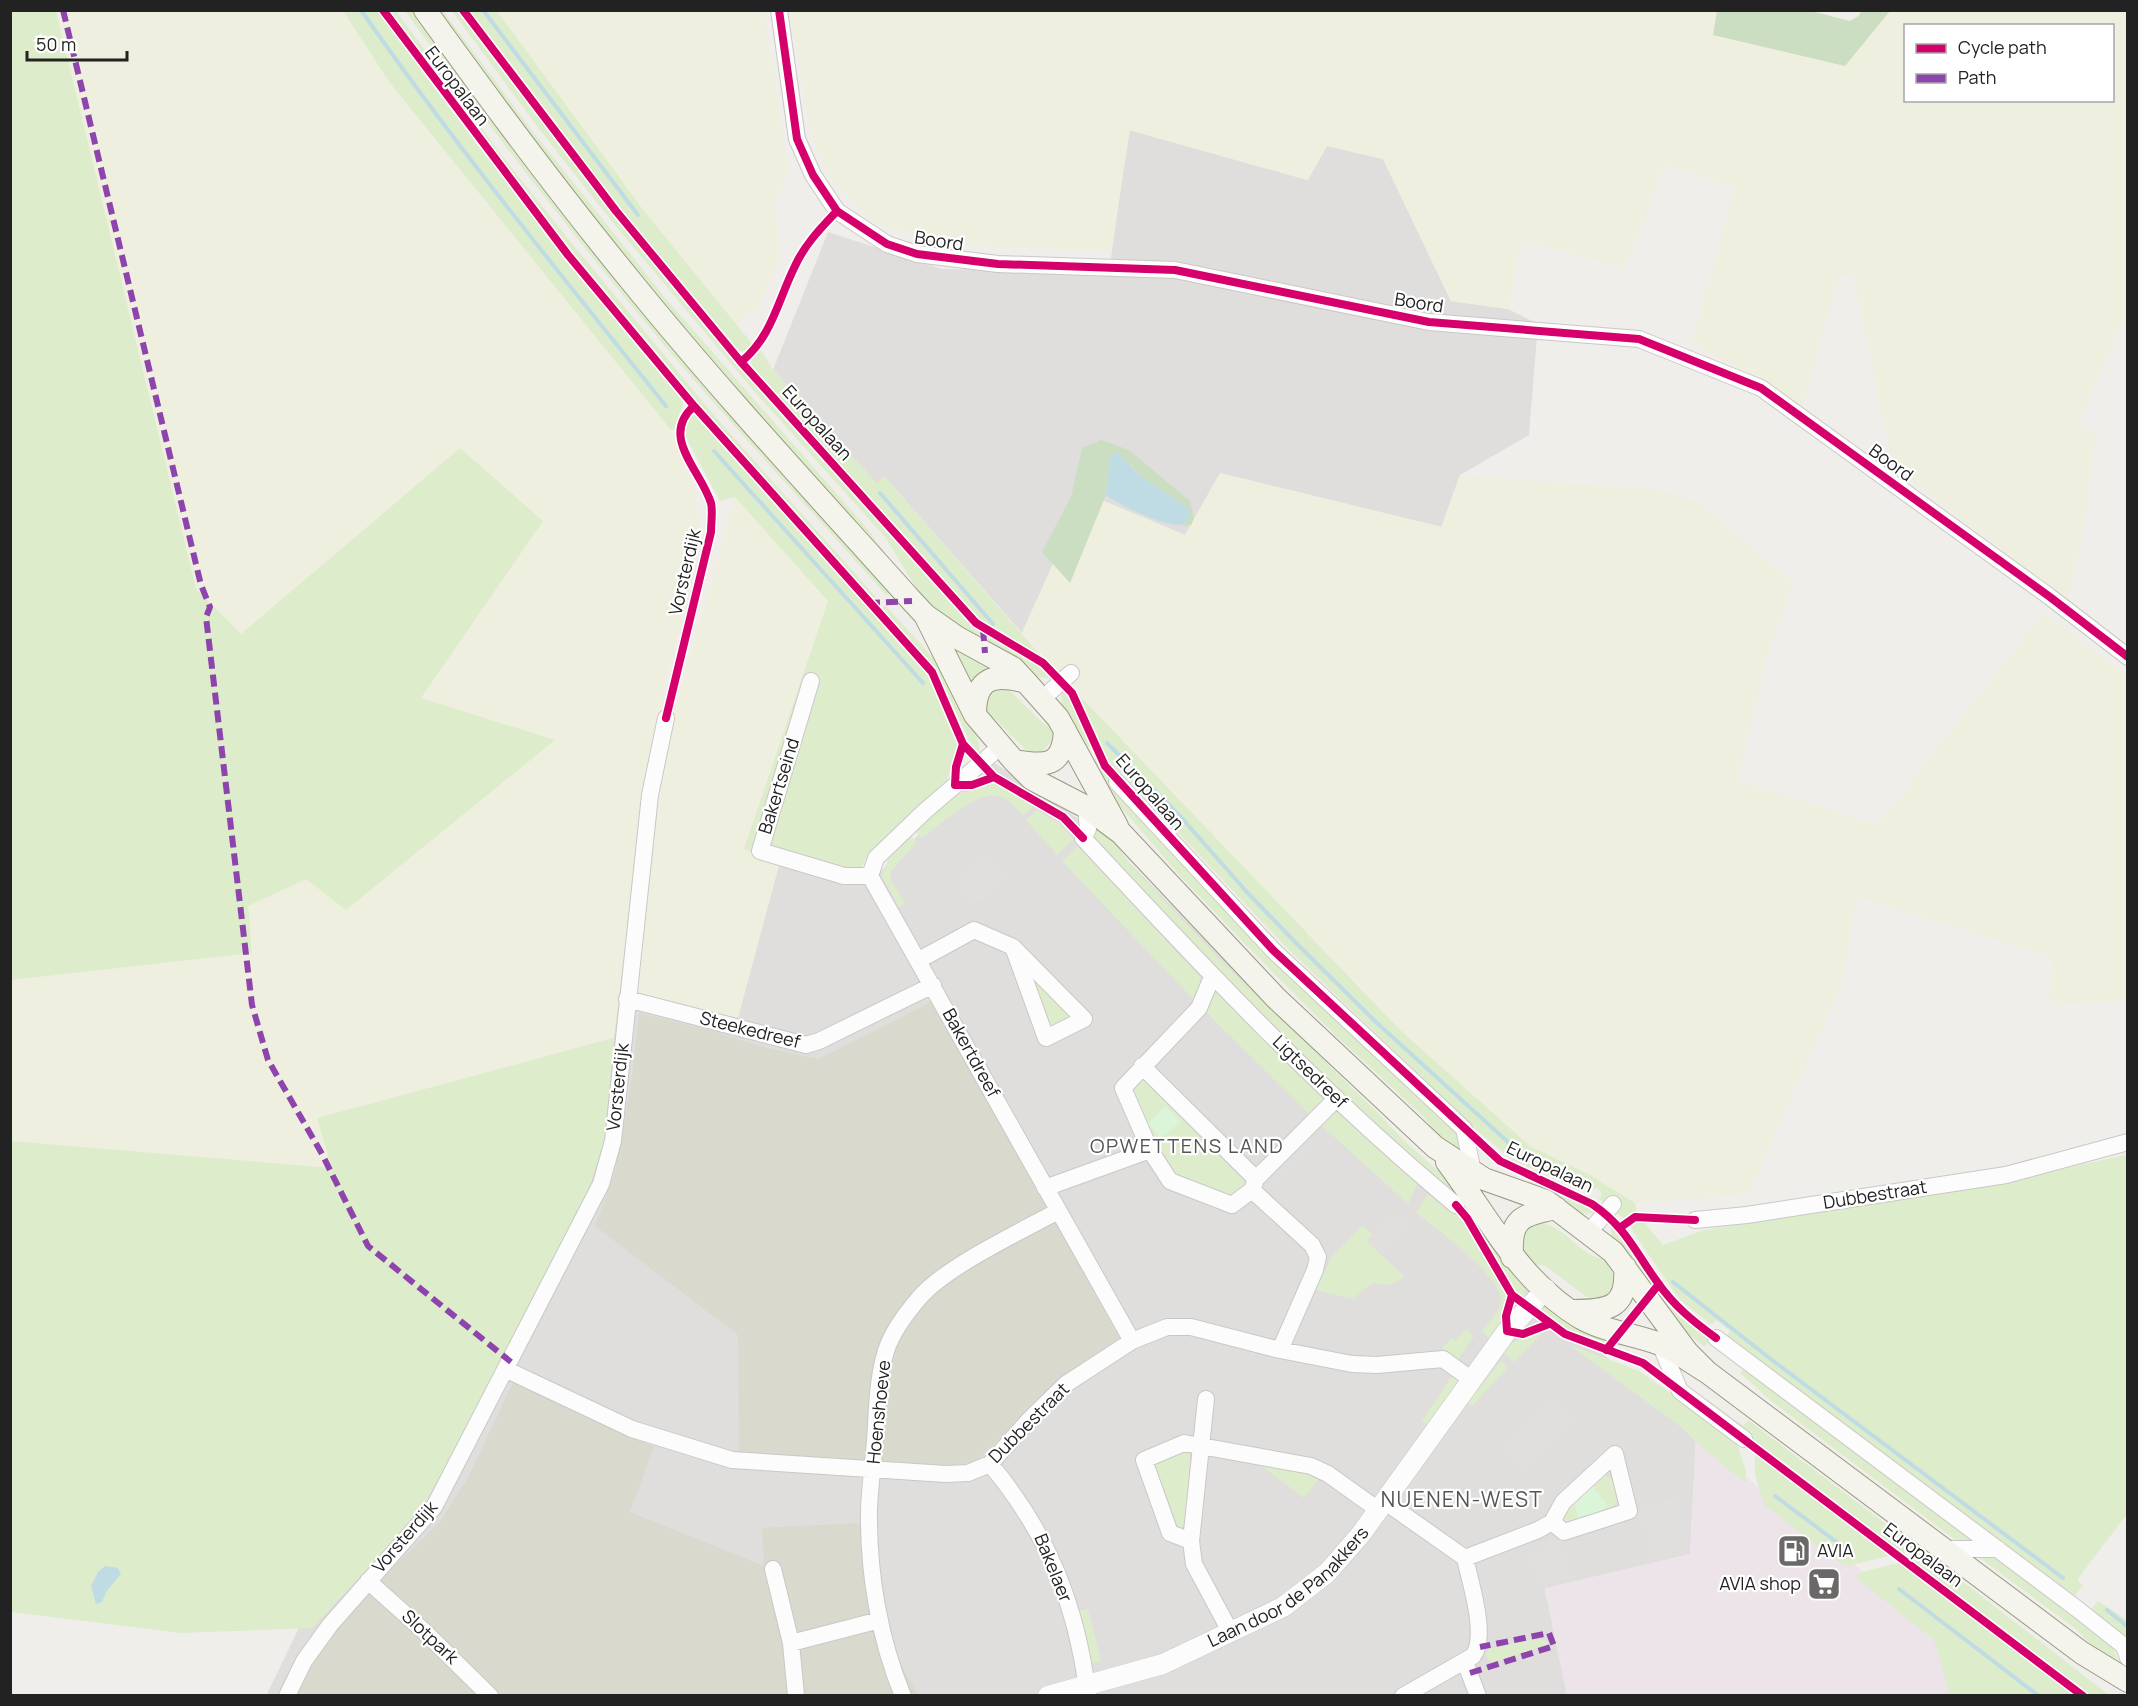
<svg xmlns="http://www.w3.org/2000/svg" width="2138" height="1706" viewBox="0 0 2138 1706" font-family="Manrope,sans-serif">
<style>
.residential{fill:#dfdedc}
.industrial{fill:#ede4e9}
.construction{fill:#d9d9cd}
.farmland{fill:#efefdf;fill-rule:evenodd}
.grass{fill:#ddeccb}
.forest{fill:#cbdec1}
.park{fill:#daf5da}
.parking{fill:#e0dfde}
.water{fill:#bfdbe3}
.lines{fill:none;stroke-linecap:round;stroke-linejoin:round}
.stream{stroke:#bfdbe3;stroke-width:4}
.minor-casing{stroke:#c9c8c7;stroke-width:18}
.tertiary-casing{stroke:#c9c8c7;stroke-width:21}
.secondary-casing{stroke:#999a82;stroke-width:24}
.minor{stroke:#fdfcfc;stroke-width:16}
.tertiary{stroke:#fdfcfc;stroke-width:20}
.secondary{stroke:#f4f4ed;stroke-width:22}
.quiet{stroke:#8e44ad;stroke-width:6;stroke-dasharray:12 6;stroke-linecap:butt}
.cycleway-casing{stroke:#fff;stroke-width:11}
.cycleway{stroke:#d6006c;stroke-width:8}
.labels{text-anchor:middle;stroke-width:4.5;stroke-linejoin:round;paint-order:stroke}
.street-label{font-size:18px;fill:#222;stroke:#fff}
.poi-label{font-size:18px;fill:#222;stroke:#fff;text-anchor:start}
.neighbourhood-label{font-size:20px;letter-spacing:1.5px;fill:#555;stroke:#fff}
.quarter-label{font-size:21px;letter-spacing:1.5px;fill:#555;stroke:#fff}
</style>
<rect width="100%" height="100%" fill="#f0eeeb"/>
<path class="residential" d="M 1129,130 L 1307,180 L 1327,146 L 1383,159 L 1451,301 L 1508,309 L 1538,324 L 1529,435 L 1460,475 L 1442,527 L 1220,473 L 1185,535 L 1085,493 L 1022,633 L 884,476 L 877,484 L 773,370 L 828,232 L 942,269 L 1109,272 Z
M 993,762 L 1101,834 L 1467,1205 L 1565,1320 L 1696,1437 L 1690,1554 L 1545,1589 L 1567,1695 L 266,1696 L 313,1599 L 636,810 L 844,881 L 867,885 Z"/>
<path class="industrial" d="M 1696,1437 L 1870,1577 L 2014,1695 L 1567,1695 L 1545,1588 L 1690,1554 Z"/>
<path class="construction" d="M 933,1001 L 1119,1338 L 1059,1379 L 977,1461 L 939,1468 L 739,1452 L 738,1335 L 595,1226 L 615,1172 L 631,1084 L 639,1013 L 713,1031 L 763,1047 L 819,1059 Z
M 514,1380 L 654,1447 L 630,1512 L 764,1566 L 762,1528 L 859,1523 L 893,1650 L 918,1695 L 296,1696 L 318,1655 L 367,1592 L 439,1523 L 469,1476 Z"/>
<path class="farmland" d="M 1811,10 L 1850,21 L 1861,10 L 2127,11 L 2127,318 L 2124,317 L 2078,424 L 2096,434 L 2084,526 L 2069,601 L 1893,466 L 1853,275 L 1839,276 L 1802,407 L 1769,383 L 1692,344 L 1734,188 L 1665,164 L 1625,268 L 1522,240 L 1508,309 L 1451,301 L 1383,159 L 1327,146 L 1308,180 L 1130,130 L 1111,251 L 947,244 L 875,222 L 830,178 L 811,137 L 791,11 ZM 1906,26 L 2112,26 L 2112,100 L 1906,100 Z
M 56,11 L 342,11 L 390,83 L 671,430 L 692,484 L 701,521 L 694,568 L 660,707 L 641,818 L 614,1038 L 317,1118 L 332,1168 L 11,1141 L 10,980 L 252,953 L 247,906 L 306,879 L 555,740 L 421,698 L 542,521 L 460,448 L 241,635 L 196,589 Z
M 497,11 L 764,11 L 789,171 L 774,205 L 781,256 L 760,306 L 736,325 L 644,211 Z
M 1220,473 L 1441,527 L 1460,475 L 1661,490 L 1697,502 L 1793,582 L 1766,660 L 1737,780 L 1878,825 L 2043,613 L 2127,675 L 2127,1000 L 2049,1006 L 2052,957 L 1857,897 L 1843,981 L 1748,1195 L 1635,1203 L 1590,1175 L 1530,1146 L 1399,1029 L 1135,756 L 1022,633 L 1053,564 L 1070,583 L 1104,501 L 1185,535 Z
M 735,496 L 828,601 L 745,849 L 780,862 L 738,1018 L 634,994 L 656,822 L 674,713 Z"/>
<path class="grass" d="M 10,11 L 56,11 L 196,589 L 241,634 L 460,448 L 543,521 L 421,698 L 555,740 L 346,910 L 306,879 L 248,906 L 252,953 L 11,980 Z
M 343,11 L 378,11 C 475,144 576,276 684,401 L 674,429 L 671,430 L 390,83 Z
M 387,11 L 396,11 L 503,157 L 574,246 L 718,420 L 877,598 L 869,596 L 658,360 L 568,251 L 498,161 Z
M 405,11 L 415,11 L 893,590 L 886,595 C 814,514 740,434 669,351 C 577,241 489,127 405,11 Z
M 433,11 L 443,11 L 534,133 L 667,300 L 866,527 L 891,561 L 888,564 L 741,400 L 597,227 Z
M 452,11 L 460,11 L 544,125 L 703,323 L 967,618 L 979,631 L 983,644 L 927,606 L 885,537 L 753,390 L 609,218 L 539,129 Z
M 468,11 L 497,11 L 644,211 L 754,346 L 747,352 L 737,350 L 620,210 Z
M 761,350 L 773,370 L 877,483 L 884,476 L 1041,656 L 989,629 L 976,618 L 752,368 L 751,361 Z
M 693,413 L 928,674 L 956,731 L 957,750 L 947,780 L 866,858 L 862,866 L 868,885 L 744,849 L 828,601 L 735,497 L 720,501 L 682,430 L 684,419 Z
M 885,605 C 923,648 976,693 980,754 L 970,742 L 937,673 L 881,610 Z
M 941,631 L 1001,664 L 972,689 Z
M 987,636 L 1036,662 L 1052,679 L 1030,676 L 989,646 Z
M 1061,688 L 1076,707 L 1091,744 L 1083,753 L 1062,710 Z
M 1009,690 L 1043,723 L 1053,728 L 1054,738 L 1042,752 L 1032,753 L 1025,749 L 985,709 C 989,694 993,689 1009,690 Z
M 1075,691 L 1399,1029 L 1530,1146 L 1590,1175 L 1635,1203 L 1637,1214 L 1623,1218 L 1598,1198 L 1602,1195 L 1598,1188 L 1587,1192 L 1583,1191 L 1511,1159 L 1480,1133 L 1285,946 L 1121,772 L 1118,775 L 1102,751 Z
M 1096,757 L 1109,779 L 1193,870 L 1459,1130 L 1462,1156 L 1445,1145 L 1423,1116 L 1335,1035 L 1253,952 L 1179,875 L 1098,780 L 1088,764 Z
M 997,782 L 1035,805 L 1023,816 C 1016,808 1009,799 998,796 C 978,790 939,826 922,838 L 915,831 L 951,797 Z
M 1037,810 L 1060,824 L 1074,839 L 1057,855 L 1026,820 Z
M 1094,820 L 1108,830 L 1131,866 L 1229,969 L 1379,1114 C 1410,1151 1454,1179 1482,1217 L 1475,1225 L 1461,1205 L 1377,1130 L 1193,950 L 1093,839 Z
M 911,836 L 917,842 L 890,872 L 891,880 L 905,903 L 899,907 L 882,876 L 889,857 Z
M 1078,846 L 1202,979 L 1194,1000 L 1062,861 Z
M 1023,963 L 1071,1013 L 1071,1018 L 1050,1026 Z
M 1213,989 L 1326,1100 L 1311,1116 L 1204,1010 Z
M 614,1038 L 604,1142 L 588,1191 L 496,1372 L 423,1509 L 312,1628 L 181,1633 L 11,1612 L 11,1141 L 332,1168 L 317,1118 Z
M 1141,1078 L 1146,1079 L 1244,1181 L 1244,1186 L 1233,1196 L 1173,1179 L 1130,1089 Z
M 1335,1109 L 1417,1184 L 1408,1204 L 1320,1124 Z
M 2126,1155 L 2127,1514 L 2077,1580 L 2083,1585 L 2075,1596 L 1727,1336 L 1730,1331 L 1716,1320 L 1712,1325 L 1680,1300 L 1633,1232 L 1631,1222 L 1643,1221 L 1663,1245 L 1704,1230 L 2034,1175 Z
M 1530,1180 L 1599,1213 L 1577,1214 L 1522,1188 Z
M 1428,1194 L 1449,1212 L 1453,1209 L 1461,1218 L 1506,1294 L 1500,1328 L 1493,1342 L 1482,1331 C 1488,1323 1502,1309 1501,1299 C 1498,1273 1437,1230 1416,1212 Z
M 1609,1221 L 1653,1281 L 1647,1292 L 1613,1243 Z
M 1541,1223 C 1566,1227 1579,1255 1604,1259 L 1614,1275 L 1611,1291 L 1602,1298 L 1590,1299 L 1545,1266 L 1531,1263 L 1522,1251 C 1523,1234 1525,1229 1541,1223 Z
M 1363,1225 L 1373,1235 L 1367,1241 L 1405,1277 L 1390,1285 L 1372,1283 L 1352,1299 L 1316,1290 L 1331,1258 Z
M 1489,1227 L 1523,1279 L 1527,1301 L 1513,1289 L 1482,1237 Z
M 1661,1293 L 1679,1316 L 1710,1339 L 1705,1347 L 1668,1318 L 1655,1302 Z
M 1558,1308 L 1612,1336 L 1604,1344 L 1563,1330 L 1537,1309 Z
M 1543,1328 L 1545,1330 L 1514,1362 L 1503,1352 L 1512,1343 Z
M 1466,1329 L 1474,1336 L 1457,1361 L 1443,1352 L 1443,1347 L 1452,1338 L 1455,1340 Z
M 1568,1344 L 1639,1371 L 1708,1419 L 1737,1444 L 1746,1471 L 1745,1483 L 1698,1444 L 1681,1427 Z
M 1501,1361 L 1508,1368 L 1472,1406 L 1468,1402 Z
M 1746,1366 L 1980,1541 L 1961,1544 L 1771,1401 L 1740,1373 Z
M 1454,1373 L 1461,1380 L 1428,1425 L 1422,1421 Z
M 1707,1399 L 1743,1426 L 1748,1420 L 1919,1549 L 1903,1553 L 1704,1404 Z
M 1178,1452 L 1189,1454 C 1192,1458 1187,1513 1187,1525 L 1179,1528 L 1154,1464 Z
M 1755,1453 L 1757,1453 L 1892,1555 L 1848,1566 L 1841,1564 L 1764,1505 L 1755,1474 Z
M 1264,1463 L 1311,1471 L 1320,1477 L 1304,1498 L 1263,1467 Z
M 1605,1475 L 1618,1484 L 1620,1498 C 1608,1515 1587,1519 1568,1525 L 1562,1518 C 1572,1501 1585,1481 1605,1475 Z
M 1993,1554 L 2112,1644 L 2121,1669 L 2105,1659 L 2077,1630 L 1976,1555 Z
M 1923,1558 L 1936,1561 L 2109,1695 L 2090,1695 L 1913,1561 Z
M 1902,1562 L 2078,1695 L 1953,1695 L 1949,1692 L 1934,1640 L 1855,1577 L 1862,1572 Z
M 2098,1601 L 2127,1620 L 2127,1641 L 2089,1612 Z
M 1088,1609 L 1101,1661 L 1089,1664 L 1076,1612 Z
M 1536,1639 L 1549,1641 L 1547,1645 L 1492,1663 L 1485,1655 L 1489,1649 Z"/>
<path class="forest" d="M 1717,11 L 1811,11 L 1850,21 L 1859,16 L 1861,11 L 1890,11 L 1845,66 L 1713,35 Z
M 1101,440 L 1129,450 L 1190,501 L 1194,519 L 1191,525 L 1181,526 L 1186,523 L 1187,507 L 1140,476 L 1131,465 L 1110,457 L 1106,495 L 1070,583 L 1042,552 L 1071,497 L 1082,448 Z"/>
<path class="park" d="M 1165,1106 L 1181,1122 L 1161,1137 L 1148,1124 Z
M 1591,1484 L 1608,1506 L 1594,1515 L 1579,1520 L 1574,1501 Z"/>
<path class="parking" d="M 987,852 L 1008,876 L 983,900 L 969,899 L 956,881 Z
M 1309,1135 L 1317,1142 L 1274,1186 L 1267,1179 Z
M 1395,1212 L 1410,1225 L 1383,1255 L 1367,1241 Z
M 1549,1399 L 1576,1422 L 1524,1471 L 1500,1452 Z
M 1680,1497 L 1686,1553 L 1654,1560 L 1640,1507 Z
M 1559,1539 L 1572,1579 L 1539,1587 L 1529,1557 L 1544,1552 L 1546,1543 Z"/>
<path class="water" d="M 1117,452 L 1140,476 L 1187,507 L 1190,514 L 1185,523 C 1173,532 1118,504 1106,495 L 1110,457 Z
M 105,1566 L 118,1568 L 121,1574 L 106,1592 L 102,1602 L 96,1604 L 91,1586 L 98,1572 Z"/>
<g class="lines">
<path class="stream" d="M 361,10 C 456,147 562,276 666,406
M 483,10 L 638,215
M 714,451 L 923,683
M 880,493 L 993,624
M 1107,743 L 1180,816 L 1246,891 L 1295,942 L 1377,1023 L 1519,1152
M 1673,1282 L 1772,1360 L 2063,1578
M 1775,1496 L 1850,1552
M 1899,1589 L 2039,1696
M 2107,1610 L 2128,1627"/>
<defs>
<path id="minor" d="M 779,10 L 797,139 L 813,175 L 837,211 L 887,244 L 917,254 L 998,264 L 1175,270 L 1429,322 L 1639,339 L 1761,388 L 2050,597 L 2128,657
M 811,681 L 760,851 L 844,876 L 870,876
M 1042,699 L 1071,673
M 1001,746 L 925,811 L 876,858 L 870,876 L 1132,1341
M 1117,782 L 1273,950 L 1464,1129 L 1473,1172
M 1086,807 L 1088,829 L 1083,838 C 1202,966 1321,1093 1456,1205
M 1013,947 L 1084,1019 L 1046,1038 Z
M 919,960 L 974,930 L 1013,947
M 1212,977 L 1199,1008 L 1123,1088 L 1150,1150 L 1170,1181 L 1232,1205 L 1252,1190 L 1256,1179 L 1336,1099
M 627,999 L 806,1045 L 819,1041 L 933,985
M 1142,1066 L 1256,1179
M 1045,1188 L 1150,1150
M 1252,1190 L 1312,1245 L 1318,1257 L 1315,1270 L 1280,1350
M 1695,1220 L 1747,1215 L 2006,1175 L 2128,1142
M 1589,1232 L 1613,1204
M 1716,1338 L 2076,1608 L 2124,1646 L 2128,1658
M 1660,1344 L 1680,1391 L 1744,1439
M 507,1370 L 632,1429 L 732,1460 L 946,1474 L 968,1473 L 990,1464 L 1029,1420 L 1066,1384 L 1132,1341 L 1167,1327 L 1191,1327 L 1280,1350 L 1352,1364 L 1377,1365 L 1443,1359 L 1472,1380
M 1206,1399 L 1191,1541 L 1194,1564 L 1231,1633
M 990,1464 C 1048,1533 1077,1606 1088,1696
M 1384,1501 L 1465,1558 C 1470,1582 1488,1636 1473,1656 L 1403,1696
M 1191,1541 L 1170,1533 L 1144,1460 L 1184,1443 L 1311,1466 L 1328,1474 L 1377,1509
M 1944,1549 L 1998,1549
M 1465,1558 L 1538,1530 L 1552,1522 L 1563,1502 L 1615,1454 L 1629,1511 L 1564,1532 L 1552,1522
M 773,1569 L 791,1643 L 796,1696
M 368,1581 L 425,1632 L 490,1696
M 791,1643 L 880,1620
M 1465,1662 L 1478,1696
M 287,1696 L 304,1661 L 330,1625 L 434,1507 L 601,1184 L 613,1141 L 650,795 L 666,718
M 903,1696 C 879,1638 868,1572 869,1509 C 870,1486 873,1464 875,1441 C 877,1412 877,1379 886,1351 C 892,1332 907,1312 920,1297 C 947,1266 1020,1232 1058,1211"/>
<g id="tertiary">
<path id="s1" d="M 1048,1696 L 1163,1664 L 1283,1607 L 1327,1573 L 1361,1534 L 1507,1331 L 1546,1289"/>
</g>
<path id="secondary" d="M 425,10 C 491,102 559,193 631,281 C 720,391 817,495 912,601 L 925,615 L 958,638 L 1013,668 L 1026,682 L 1058,718 L 1117,826
M 925,615 L 975,715 L 1014,761 L 1032,779 L 1086,807 L 1121,833 L 1276,998 L 1435,1147 L 1484,1179 L 1546,1201 L 1613,1252 L 1687,1352 L 1707,1372
M 975,715 C 975,677 994,673 1026,682
M 1014,761 C 1045,766 1063,768 1065,730
M 1447,1162 C 1489,1218 1519,1281 1581,1318 C 1606,1332 1634,1334 1660,1344 C 1676,1351 1692,1363 1707,1372 L 2082,1653 L 2128,1681
M 1512,1257 C 1510,1218 1520,1216 1556,1208
M 1573,1311 C 1609,1311 1628,1308 1625,1267"/>
</defs>
<use href="#minor" class="minor-casing"/>
<use href="#tertiary" class="tertiary-casing"/>
<use href="#secondary" class="secondary-casing"/>
<use href="#minor" class="minor"/>
<use href="#tertiary" class="tertiary"/>
<use href="#secondary" class="secondary"/>
<path class="quiet" d="M 63,10 L 201,585 L 210,607 L 206,617 L 252,1005 L 268,1060 L 322,1154 L 368,1246 L 511,1362
M 868,603 L 912,601
M 983,629 L 985,653
M 1470,1673 L 1554,1646 L 1549,1633 L 1480,1647"/>
<defs>
<path id="cycleway" d="M 383,10 L 568,255 L 694,406 L 932,672 L 963,744 L 994,777 L 1063,817 L 1083,838
M 463,10 L 616,211 L 741,362 L 976,623 L 1043,663 L 1072,693 L 1105,766 L 1273,950 L 1500,1161 L 1592,1204 C 1626,1227 1635,1252 1658,1283 C 1674,1306 1694,1322 1716,1338
M 779,10 L 797,139 L 813,175 L 837,211 L 887,244 L 917,254 L 998,264 L 1175,270 L 1429,322 L 1639,339 L 1761,388 L 2050,597 L 2128,657
M 741,362 C 772,337 778,300 795,266 C 805,244 821,228 837,211
M 666,718 L 711,532 C 711,523 713,511 711,503 C 701,470 659,437 694,406
M 963,744 L 956,767 L 955,785 L 972,785 L 994,777
M 1456,1205 L 1467,1218 L 1512,1295 L 1565,1334 L 1643,1363 L 2083,1696
M 1621,1227 L 1635,1217 L 1695,1220
M 1512,1295 L 1506,1316 L 1507,1331 L 1523,1334 L 1549,1324
M 1606,1350 L 1659,1284"/>
</defs>
<use href="#cycleway" class="cycleway-casing"/>
<use href="#cycleway" class="cycleway"/>
</g>
<defs>
<symbol id="fuel-square" viewBox="-11 -11 22 22"><rect x="-9" y="-9" width="18" height="18" rx="4" fill="#6a6968" stroke="#fff"/><path d="M-5.5-6h7V0h2V4h1.3V-2.5L3-4.5l.8-.8L6-3V5H2.5V1h-1V6h-7ZM-4.2-4.7v3.2H.2V-4.7Z" fill="#fff"/></symbol>
<symbol id="supermarket-square" viewBox="-11 -11 22 22"><rect x="-9" y="-9" width="18" height="18" rx="4" fill="#6a6968" stroke="#fff"/><path d="M-6-5.5h2.5l.6 2H6L4.5 2H-2.5L-4.4-4H-6ZM-1.5 3.2a1.3 1.3 0 1 0 .1 0ZM3 3.2a1.3 1.3 0 1 0 .1 0Z" fill="#fff"/></symbol>
</defs>
<g fill-rule="evenodd">
<use href="#fuel-square" x="1775" y="1532" width="38" height="38"/>
<use href="#supermarket-square" x="1805" y="1565" width="38" height="38"/>
</g>
<g class="labels">
<g class="street-label">
<text transform="translate(457 86) rotate(53)" y="6">Europalaan</text>
<text transform="translate(939 241) rotate(9)" y="6">Boord</text>
<text transform="translate(1419 303) rotate(9)" y="6">Boord</text>
<text transform="translate(817 423) rotate(48)" y="6">Europalaan</text>
<text transform="translate(1891 463) rotate(36)" y="6">Boord</text>
<text transform="translate(685 572) rotate(-77)" y="6">Vorsterdijk</text>
<text transform="translate(779 786) rotate(-73)" y="6">Bakertseind</text>
<text transform="translate(1150 792) rotate(49)" y="6">Europalaan</text>
<text transform="translate(750 1030) rotate(14)" y="6">Steekedreef</text>
<text transform="translate(971 1053) rotate(61)" y="6">Bakertdreef</text>
<text transform="translate(1310 1072) rotate(44)" y="6">Ligtsedreef</text>
<text transform="translate(618 1087) rotate(-84)" y="6">Vorsterdijk</text>
<text transform="translate(1550 1167) rotate(26)" y="6">Europalaan</text>
<text transform="translate(1875 1195) rotate(-9)" y="6">Dubbestraat</text>
<text transform="translate(879 1412) rotate(-84)" y="6">Hoenshoeve</text>
<text transform="translate(1029 1423) rotate(-45)" y="6">Dubbestraat</text>
<text transform="translate(405 1537) rotate(-49)" y="6">Vorsterdijk</text>
<text transform="translate(1923 1555) rotate(37)" y="6">Europalaan</text>
<text transform="translate(1053 1568) rotate(68)" y="6">Bakelaer</text>
<text dy="6" stroke="none"><textPath href="#s1" startOffset="268">Laan door de Panakkers</textPath></text>
<text transform="translate(430 1637) rotate(43)" y="6">Slotpark</text>
</g>
<g class="poi-label">
<text x="1817" y="1557">AVIA</text>
<text x="1801" y="1590" text-anchor="end">AVIA shop</text>
</g>
<g class="neighbourhood-label">
<text x="1187" y="1153">OPWETTENS LAND</text>
</g>
<g class="quarter-label">
<text x="1462" y="1507">NUENEN-WEST</text>
</g>
</g>
<rect width="2138" height="1706" fill="none" stroke="#222222" stroke-width="24"/>
<rect x="1904" y="24" width="210" height="78" fill="#ffffff" stroke="#a7a7a7" stroke-width="1.5"/>
<rect x="1916" y="44" width="30" height="9" fill="#d6006c" stroke="#a7a7a7" stroke-width="1.5"/>
<text x="1958" y="54" font-size="18" fill="#222222">Cycle path</text>
<rect x="1916" y="74" width="30" height="9" fill="#8e44ad" stroke="#a7a7a7" stroke-width="1.5"/>
<text x="1958" y="84" font-size="18" fill="#222222">Path</text>
<path d="M27 51v9h100v-9" fill="none" stroke="#222222" stroke-width="3"/>
<text x="36" y="51" font-size="18" fill="#222222" stroke="#ffffff" stroke-width="4.5" paint-order="stroke">50 m</text>
</svg>
